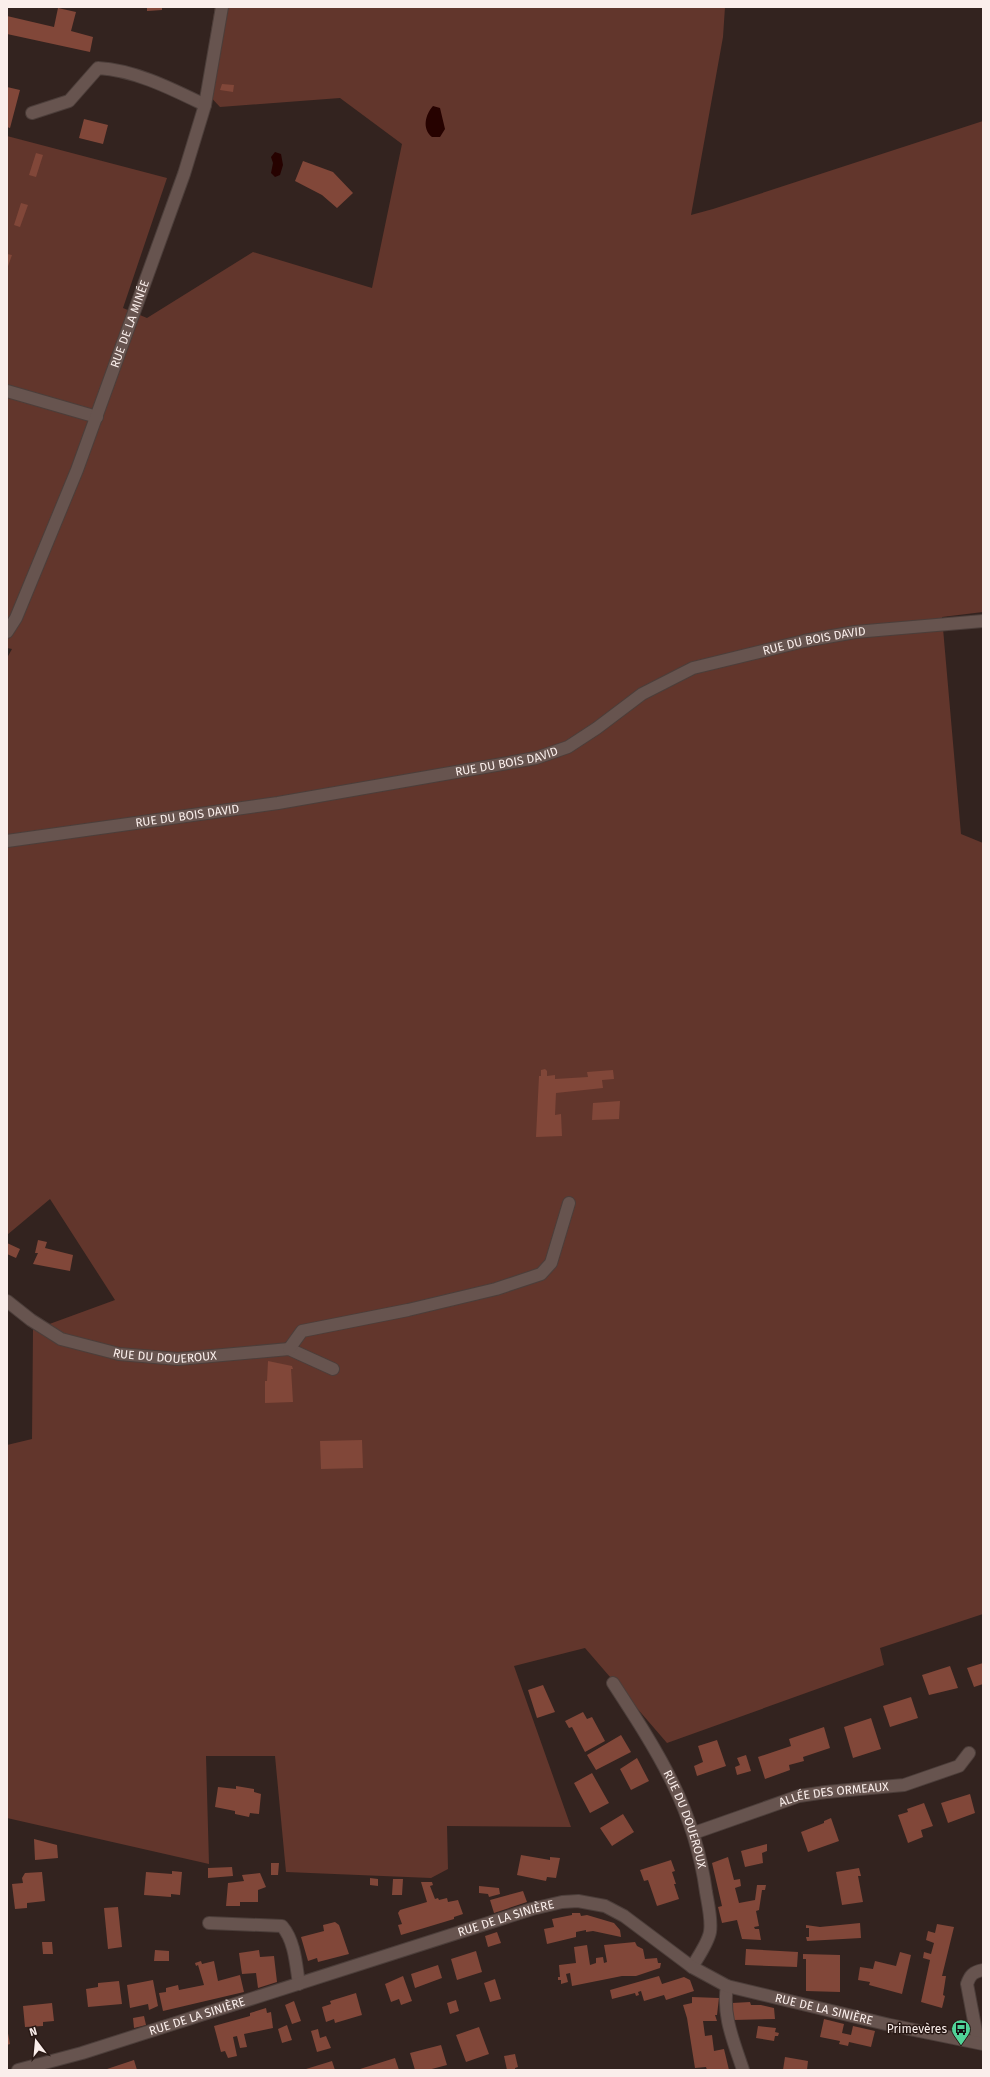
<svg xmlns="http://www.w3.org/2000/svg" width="990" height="2077" viewBox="0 0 990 2077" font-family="'Fira Sans',sans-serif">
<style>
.green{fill:#62362c}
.water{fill:#260200}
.building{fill:#814739}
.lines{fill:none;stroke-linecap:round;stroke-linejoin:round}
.minor-casing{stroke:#4c3e3a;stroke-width:14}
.minor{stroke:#67544f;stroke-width:12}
.labels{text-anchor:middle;stroke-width:3;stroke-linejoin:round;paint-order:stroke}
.street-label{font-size:12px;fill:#faeeeb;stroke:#291915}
.poi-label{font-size:12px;fill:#faeeeb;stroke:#291915;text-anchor:end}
</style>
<rect width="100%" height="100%" fill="#33231f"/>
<path class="green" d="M 215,7 L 725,7 L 723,37 L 691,215 L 713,209 L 983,121 L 983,612 L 942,617 L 961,834 L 983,843 L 983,1614 L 880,1648 L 884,1665 L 667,1743 L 585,1648 L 514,1666 L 571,1827 L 447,1826 L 448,1869 L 431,1878 L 286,1872 L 275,1756 L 206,1756 L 209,1864 L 7,1818 L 7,1445 L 32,1439 L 33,1330 L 115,1300 L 50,1199 L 7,1235 L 7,658 L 12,649 L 7,648 L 7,136 L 167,178 L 123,308 L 147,318 L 253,252 L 372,288 L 402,144 L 340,98 L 220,107 L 202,88 Z"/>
<path class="water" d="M 433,106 L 440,108 L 445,129 L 440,137 L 432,137 C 422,129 425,115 433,106 Z
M 275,152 L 281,154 L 283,165 L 280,175 L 275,177 L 271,173 L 273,163 L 271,157 Z"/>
<path class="building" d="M 147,7 L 162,7 L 162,10 L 147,11 Z
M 58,8 L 76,12 L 71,31 L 93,37 L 90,52 L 7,34 L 7,16 L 54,27 Z
M 222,84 L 234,85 L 233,92 L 220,90 Z
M 7,87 L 20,90 L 10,128 L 7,127 Z
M 84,119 L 108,125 L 103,144 L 79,138 Z
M 36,153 L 43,155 L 36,177 L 29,175 Z
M 303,161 L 333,172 L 353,193 L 337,208 L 322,195 L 295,181 Z
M 21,203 L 28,205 L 20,227 L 14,225 Z
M 7,254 L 12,255 L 7,269 Z
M 545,1069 L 547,1071 L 547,1076 L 555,1075 L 555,1079 L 588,1077 L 587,1072 L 613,1070 L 614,1079 L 602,1080 L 603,1088 L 556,1093 L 555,1115 L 561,1114 L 562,1136 L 536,1137 L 539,1076 L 541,1076 L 541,1070 Z
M 620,1101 L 619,1119 L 592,1120 L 593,1103 Z
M 38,1240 L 47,1242 L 45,1248 L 73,1255 L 70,1271 L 33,1264 L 38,1253 L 35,1253 Z
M 7,1243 L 20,1249 L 16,1258 L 7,1254 Z
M 268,1361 L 292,1366 L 293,1369 L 291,1369 L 293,1402 L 265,1403 L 265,1381 L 267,1381 Z
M 362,1440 L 363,1468 L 321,1469 L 320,1441 Z
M 983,1663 L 983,1684 L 974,1687 L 967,1668 Z
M 950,1666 L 958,1688 L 929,1695 L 922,1675 Z
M 543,1685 L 555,1712 L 537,1718 L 528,1690 Z
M 911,1697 L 918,1718 L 890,1727 L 883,1706 Z
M 583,1712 L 587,1719 L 592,1717 L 605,1741 L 585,1752 L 572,1727 L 569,1728 L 565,1721 Z
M 871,1718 L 881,1749 L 853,1758 L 844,1727 Z
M 824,1727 L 830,1748 L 803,1757 L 804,1761 L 789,1765 L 790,1770 L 765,1779 L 758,1757 L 791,1746 L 789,1739 Z
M 621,1735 L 631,1752 L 596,1770 L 587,1755 Z
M 717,1740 L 726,1766 L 697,1776 L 694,1766 L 703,1762 L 698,1746 Z
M 746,1755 L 751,1771 L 737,1775 L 735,1767 L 740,1765 L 737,1758 Z
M 637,1758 L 649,1781 L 631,1790 L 620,1769 Z
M 592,1773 L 609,1803 L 590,1813 L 574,1783 Z
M 236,1786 L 254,1789 L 254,1792 L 261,1794 L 259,1814 L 250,1813 L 249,1817 L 235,1814 L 235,1811 L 215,1807 L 218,1787 L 236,1789 Z
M 970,1794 L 975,1813 L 948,1823 L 941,1803 Z
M 924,1803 L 933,1826 L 921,1830 L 923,1837 L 908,1843 L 898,1815 L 908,1812 L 907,1809 Z
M 623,1814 L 634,1832 L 612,1846 L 600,1828 Z
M 831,1818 L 839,1841 L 808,1852 L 801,1832 L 824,1823 L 824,1821 Z
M 34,1839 L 57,1845 L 58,1858 L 35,1860 Z
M 767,1844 L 767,1851 L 762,1853 L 763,1863 L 745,1867 L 741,1851 Z
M 521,1855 L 550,1860 L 550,1857 L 560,1858 L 556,1878 L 547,1877 L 546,1881 L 517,1875 Z
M 728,1857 L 734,1880 L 740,1879 L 741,1886 L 735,1888 L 739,1903 L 755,1900 L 757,1885 L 766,1885 L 765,1890 L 762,1890 L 759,1910 L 756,1911 L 759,1926 L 754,1927 L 755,1929 L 759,1929 L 761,1940 L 742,1939 L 737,1920 L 722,1923 L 718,1907 L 722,1906 L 712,1863 Z
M 671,1860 L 675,1871 L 672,1872 L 676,1884 L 674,1884 L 679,1899 L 657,1906 L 648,1880 L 644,1881 L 640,1870 Z
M 271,1863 L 279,1863 L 278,1875 L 271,1875 Z
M 232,1867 L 233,1876 L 208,1878 L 208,1868 Z
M 859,1868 L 861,1876 L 858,1876 L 863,1902 L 842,1905 L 836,1872 Z
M 172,1871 L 182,1872 L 180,1895 L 171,1894 L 171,1897 L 144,1895 L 146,1872 L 172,1874 Z
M 42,1872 L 45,1901 L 27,1903 L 27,1908 L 15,1909 L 12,1884 L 23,1883 L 22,1878 L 25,1873 Z
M 260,1873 L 266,1887 L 258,1890 L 258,1902 L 240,1902 L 240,1906 L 226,1906 L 228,1883 L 244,1881 L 242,1875 Z
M 370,1878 L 378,1879 L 378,1886 L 370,1885 Z
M 393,1879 L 403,1879 L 402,1895 L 392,1895 Z
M 421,1882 L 432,1882 L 433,1885 L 430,1886 L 435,1899 L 438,1898 L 439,1900 L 447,1898 L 448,1902 L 458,1900 L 463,1914 L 454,1917 L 454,1919 L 401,1935 L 398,1925 L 402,1924 L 398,1913 L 400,1910 L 427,1902 Z
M 479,1886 L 499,1888 L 500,1894 L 489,1897 L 488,1894 L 479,1893 Z
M 523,1891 L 527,1902 L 494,1913 L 490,1900 Z
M 118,1907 L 122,1947 L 108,1949 L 104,1908 Z
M 572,1913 L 580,1913 L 581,1916 L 587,1915 L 614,1923 L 620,1930 L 621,1937 L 593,1931 L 586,1932 L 586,1930 L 576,1932 L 576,1937 L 547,1944 L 544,1929 L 554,1927 L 552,1919 L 572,1915 Z
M 335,1922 L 339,1925 L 349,1954 L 318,1962 L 317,1958 L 308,1961 L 301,1937 L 324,1931 L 323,1925 Z
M 860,1923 L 861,1938 L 807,1941 L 806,1937 L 809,1937 L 809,1928 L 806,1928 L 806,1925 L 820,1927 Z
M 937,1924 L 954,1927 L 942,1976 L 946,1976 L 943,1995 L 945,1996 L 942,2008 L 921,2002 L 930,1960 L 923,1958 L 924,1952 L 931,1954 L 934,1943 L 926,1940 L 928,1931 L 935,1933 Z
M 497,1932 L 501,1943 L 488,1947 L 485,1936 Z
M 42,1942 L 52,1942 L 53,1954 L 43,1954 Z
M 635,1942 L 637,1946 L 643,1949 L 645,1959 L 657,1958 L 658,1963 L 661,1963 L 660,1968 L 636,1976 L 622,1976 L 572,1986 L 570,1973 L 566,1974 L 568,1982 L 561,1984 L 561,1980 L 558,1980 L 558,1977 L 560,1977 L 559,1965 L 576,1963 L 574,1947 L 587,1945 L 590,1965 L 596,1963 L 596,1958 L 603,1957 L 604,1963 L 607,1962 L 604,1945 Z
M 746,1949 L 798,1952 L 797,1967 L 745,1965 Z
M 155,1950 L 169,1951 L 169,1961 L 154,1961 Z
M 259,1950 L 260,1957 L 274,1956 L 277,1982 L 258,1988 L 256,1973 L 242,1974 L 239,1953 Z
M 476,1951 L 482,1972 L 457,1980 L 451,1959 Z
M 900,1952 L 911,1955 L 902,1994 L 869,1985 L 870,1982 L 858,1980 L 860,1967 L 873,1969 L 875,1961 L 896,1966 Z
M 803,1954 L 840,1955 L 840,1992 L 806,1991 L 806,1959 L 803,1959 Z
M 201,1961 L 202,1964 L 214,1961 L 218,1981 L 240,1975 L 244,1992 L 163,2011 L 159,1993 L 166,1992 L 166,1988 L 178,1985 L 179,1990 L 204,1985 L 198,1965 L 196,1966 L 195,1963 Z
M 438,1965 L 442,1978 L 415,1988 L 411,1974 Z
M 403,1976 L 412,2001 L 401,2005 L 399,1999 L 391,2002 L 385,1984 Z
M 659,1976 L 662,1984 L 684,1977 L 690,1980 L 694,1991 L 666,2000 L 664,1995 L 644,2001 L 641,1991 L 638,1992 L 639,1995 L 636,1996 L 635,1993 L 612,1999 L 610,1990 Z
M 495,1979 L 501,1999 L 490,2002 L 484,1983 Z
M 153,1980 L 158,2006 L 149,2010 L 148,2004 L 130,2008 L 127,1985 Z
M 119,1981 L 122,2004 L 88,2007 L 86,1989 L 98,1987 L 98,1983 Z
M 356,1993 L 362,2015 L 335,2023 L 334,2019 L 326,2022 L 322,2007 L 331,2004 L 330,2001 Z
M 692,1997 L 719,1998 L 717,2015 L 715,2015 L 717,2021 L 703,2021 L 705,2036 L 712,2035 L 714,2051 L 724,2049 L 729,2070 L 707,2070 L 706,2067 L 695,2068 L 687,2018 L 683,2005 L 692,2003 Z
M 456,2000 L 459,2011 L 450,2014 L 447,2003 Z
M 294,2001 L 301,2021 L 292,2024 L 285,2005 Z
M 750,2002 L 751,2005 L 761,2005 L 774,2008 L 775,2019 L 733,2020 L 732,2003 Z
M 52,2003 L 54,2021 L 43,2022 L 43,2026 L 25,2027 L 23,2006 Z
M 266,2008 L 267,2013 L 271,2012 L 273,2028 L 244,2034 L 247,2047 L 240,2048 L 237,2036 L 233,2037 L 237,2056 L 228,2058 L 225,2051 L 221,2052 L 214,2026 L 250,2016 L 250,2013 Z
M 144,2016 L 146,2025 L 134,2028 L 133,2018 Z
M 824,2019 L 844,2024 L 842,2033 L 851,2035 L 853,2026 L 875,2031 L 871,2047 L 849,2042 L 848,2046 L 839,2044 L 840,2041 L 820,2037 Z
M 287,2025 L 292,2040 L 282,2043 L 278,2029 Z
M 758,2026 L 776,2028 L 775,2032 L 779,2033 L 778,2036 L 775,2036 L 774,2041 L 756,2038 Z
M 479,2027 L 489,2054 L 466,2062 L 456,2035 Z
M 7,2028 L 10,2044 L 7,2045 Z
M 318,2029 L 320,2038 L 326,2036 L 331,2048 L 317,2052 L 311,2031 Z
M 441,2045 L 447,2065 L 428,2070 L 415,2070 L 410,2053 Z
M 515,2054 L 518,2067 L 515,2068 L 515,2070 L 507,2070 L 504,2056 Z
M 785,2057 L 808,2061 L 807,2070 L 783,2070 Z
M 395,2058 L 399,2070 L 361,2070 L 360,2069 Z
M 134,2060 L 137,2070 L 104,2070 Z
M 332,2061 L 335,2070 L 306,2070 L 306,2069 Z"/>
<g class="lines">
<defs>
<g id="minor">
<path d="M 32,113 L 69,101 L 98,68 C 135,70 172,89 205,105"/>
<path d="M 7,391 L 97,417"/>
<path id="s1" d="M 7,632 L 16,618 L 77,470 L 184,174 L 205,105 L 222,7"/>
<path id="s2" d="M 7,841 L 278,803 L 536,758 L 568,747 L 597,728 L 642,694 L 693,668 L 804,641 L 855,632 L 983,621"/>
<path id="s3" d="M 7,1301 L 31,1320 L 61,1339 L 119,1354 L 178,1359 L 289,1349 L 333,1369"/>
<path d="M 289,1349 L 302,1331 L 408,1310 L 496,1289 L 541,1274 L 551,1263 L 569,1203"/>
<path id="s4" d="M 613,1683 C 658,1752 695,1809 706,1892 C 708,1904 712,1920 710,1932 C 708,1943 698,1957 692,1967"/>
<path id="s5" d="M 694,1833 L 799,1796 L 826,1792 L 904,1785 L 959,1766 L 969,1753"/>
<path d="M 209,1923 L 282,1926 C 295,1941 296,1965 299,1984"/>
<path d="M 727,1986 C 722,2016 734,2042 743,2070"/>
<path d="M 978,2042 L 967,1984 C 970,1975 973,1972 983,1970"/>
<path id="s6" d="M 18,2070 L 82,2053 L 532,1909 L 562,1902 L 578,1901 L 605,1906 L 624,1916 L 692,1967 L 727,1986 L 890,2025 L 983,2044"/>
</g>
</defs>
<use href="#minor" class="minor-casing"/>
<use href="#minor" class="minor"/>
</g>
<defs>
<symbol id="bus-pin" viewBox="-11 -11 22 30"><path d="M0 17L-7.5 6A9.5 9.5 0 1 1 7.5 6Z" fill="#50d398" stroke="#291915"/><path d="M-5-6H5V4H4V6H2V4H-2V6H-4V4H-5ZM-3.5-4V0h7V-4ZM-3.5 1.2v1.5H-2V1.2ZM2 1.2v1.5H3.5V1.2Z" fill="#111"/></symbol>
</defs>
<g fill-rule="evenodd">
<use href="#bus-pin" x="950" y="2018" width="22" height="30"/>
</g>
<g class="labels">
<g class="street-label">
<text dy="4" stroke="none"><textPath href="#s1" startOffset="332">RUE DE LA MINÉE</textPath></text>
<text dy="4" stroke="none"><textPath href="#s2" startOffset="842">RUE DU BOIS DAVID</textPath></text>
<text dy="4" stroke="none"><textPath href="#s2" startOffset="506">RUE DU BOIS DAVID</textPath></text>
<text dy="4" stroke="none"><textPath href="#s2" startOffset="182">RUE DU BOIS DAVID</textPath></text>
<text dy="4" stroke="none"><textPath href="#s3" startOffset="172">RUE DU DOUEROUX</textPath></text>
<text dy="4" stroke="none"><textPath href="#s5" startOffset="146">ALLÉE DES ORMEAUX</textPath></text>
<text dy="4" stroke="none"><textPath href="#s4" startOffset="155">RUE DU DOUEROUX</textPath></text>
<text dy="4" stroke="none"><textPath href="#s6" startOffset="511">RUE DE LA SINIÈRE</textPath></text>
<text dy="4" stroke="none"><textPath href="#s6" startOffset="859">RUE DE LA SINIÈRE</textPath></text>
<text dy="4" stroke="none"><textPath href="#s6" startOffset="187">RUE DE LA SINIÈRE</textPath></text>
</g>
<g class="poi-label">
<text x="947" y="2033">Primevères</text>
</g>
</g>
<rect width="990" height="2077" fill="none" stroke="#faeeeb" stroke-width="16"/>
<g transform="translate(36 2041) rotate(344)" stroke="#291915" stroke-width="3" paint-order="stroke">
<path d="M0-3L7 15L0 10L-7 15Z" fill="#faeeeb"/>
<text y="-6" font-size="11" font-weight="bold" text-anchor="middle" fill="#faeeeb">N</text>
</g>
</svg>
